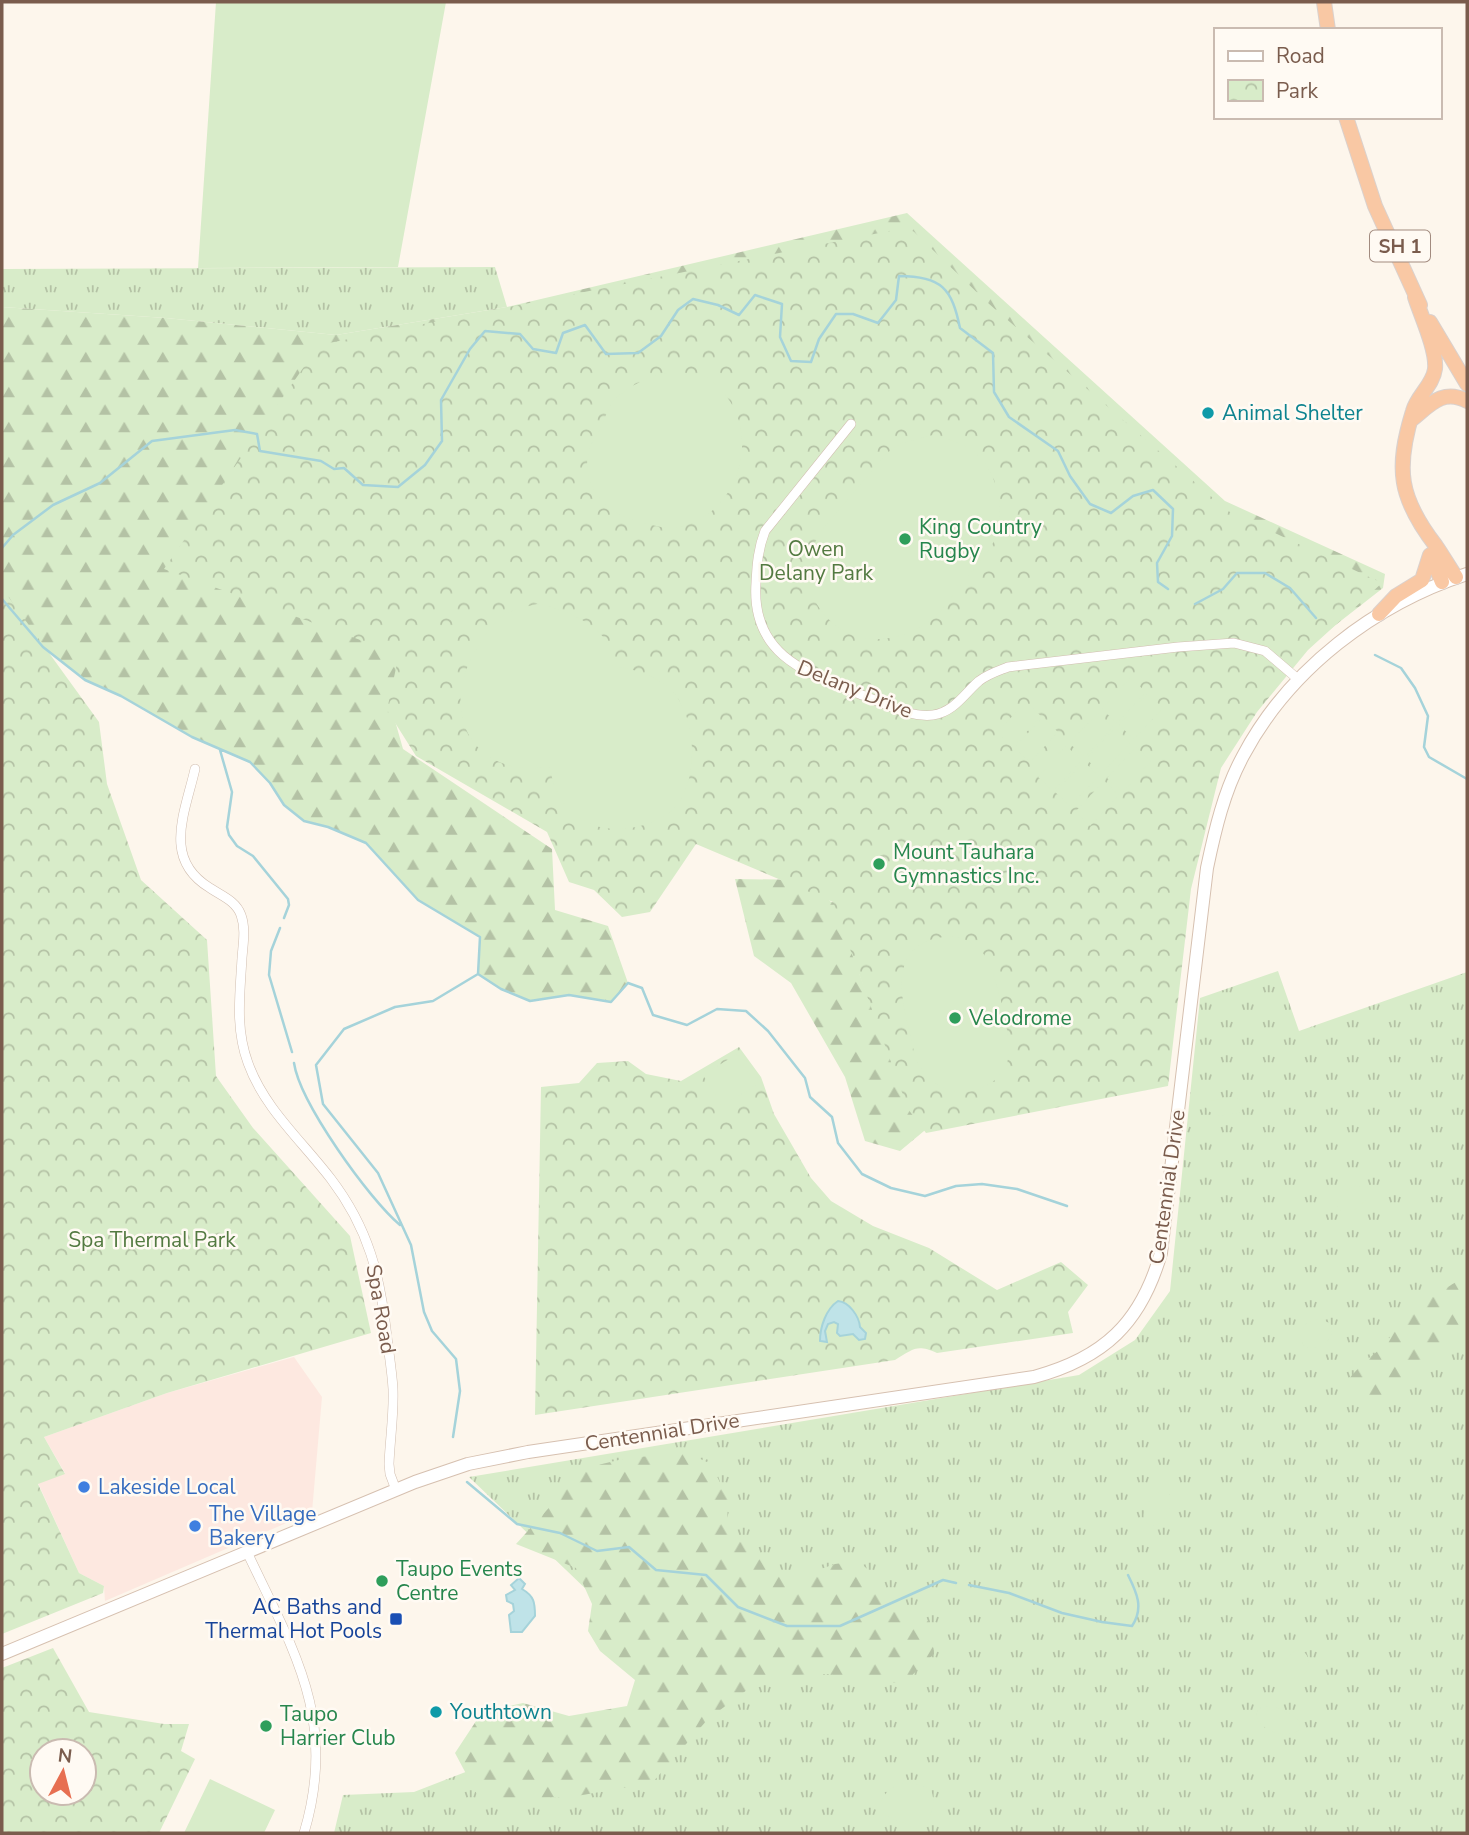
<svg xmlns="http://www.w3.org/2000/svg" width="1469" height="1835" viewBox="0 0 1469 1835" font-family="'Nunito Sans',sans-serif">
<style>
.commercial{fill:#fde8e0}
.grass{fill:url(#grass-tufts)}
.forest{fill:url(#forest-firs)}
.park{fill:url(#park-crowns);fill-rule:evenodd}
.pitch{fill:#d8ecc9}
.water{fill:#bfe3e8;stroke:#a5d3da;stroke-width:2}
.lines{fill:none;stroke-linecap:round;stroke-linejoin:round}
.stream{stroke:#a5d3da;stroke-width:2.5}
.minor-casing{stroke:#d1beb0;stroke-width:10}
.secondary-casing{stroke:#d6c0b0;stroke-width:14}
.trunk-casing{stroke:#dad1cd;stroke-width:16}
.minor{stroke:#fff;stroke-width:9}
.secondary{stroke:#fff;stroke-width:12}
.trunk{stroke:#f9c8a4;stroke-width:14}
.culture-dot{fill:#0f9aa8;stroke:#fffaf3;stroke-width:2.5}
.leisure-dot{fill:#2e9e5b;stroke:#fffaf3;stroke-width:2.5}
.shop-dot{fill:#3f7fe0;stroke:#fffaf3;stroke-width:2.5}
.transit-dot{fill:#1a4fb4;stroke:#fffaf3;stroke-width:2.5}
.labels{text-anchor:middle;stroke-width:5;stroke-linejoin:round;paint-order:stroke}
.shield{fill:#fffaf3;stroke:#a28b7f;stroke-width:2}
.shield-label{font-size:19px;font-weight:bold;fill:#7a5c4d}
.culture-label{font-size:21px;fill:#0d838f;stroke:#fffaf3;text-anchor:start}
.leisure-label{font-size:21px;fill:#27864d;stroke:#fffaf3;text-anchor:start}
.park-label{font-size:21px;fill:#537a41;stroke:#fffaf3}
.street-label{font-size:21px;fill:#7a5c4d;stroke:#fffaf3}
.shop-label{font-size:21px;fill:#366cbe;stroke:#fffaf3;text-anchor:start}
.transit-label{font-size:21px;fill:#164399;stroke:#fffaf3;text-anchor:end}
</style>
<defs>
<pattern id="grass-tufts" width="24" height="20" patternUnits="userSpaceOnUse" patternTransform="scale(1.75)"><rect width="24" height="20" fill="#d8ecc9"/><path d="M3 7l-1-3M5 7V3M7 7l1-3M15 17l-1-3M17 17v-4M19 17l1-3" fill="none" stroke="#b4c2a5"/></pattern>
<pattern id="forest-firs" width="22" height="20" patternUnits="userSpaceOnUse" patternTransform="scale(1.75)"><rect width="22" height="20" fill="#d8ecc9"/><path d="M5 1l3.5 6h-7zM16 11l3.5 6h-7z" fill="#b4c2a5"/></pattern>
<pattern id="park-crowns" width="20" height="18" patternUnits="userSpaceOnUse" patternTransform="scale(1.75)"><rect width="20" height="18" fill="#d8ecc9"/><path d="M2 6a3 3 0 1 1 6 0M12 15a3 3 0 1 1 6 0" fill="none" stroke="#b4c2a5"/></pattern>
</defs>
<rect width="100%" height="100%" fill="#fdf6ec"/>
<path class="commercial" d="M 294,1357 L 322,1397 L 312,1512 L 105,1601 L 104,1586 L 79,1573 L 38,1483 L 65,1473 L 44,1437 L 167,1393 Z"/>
<path class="grass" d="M 495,267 L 507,307 L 336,335 L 166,318 L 2,307 L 2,269 Z
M 1278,971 L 1299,1031 L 1467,972 L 1467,1833 L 334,1833 L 343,1795 L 414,1792 L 687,1686 L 469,1477 L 1079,1375 L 1135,1340 L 1170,1291 L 1200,998 Z"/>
<path class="forest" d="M 907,213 L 1225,501 L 1385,574 L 1383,588 L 1315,641 L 390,703 L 403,749 L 552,849 L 555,910 L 608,926 L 628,983 L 611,1002 L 569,995 L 530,1001 L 501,989 L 478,974 L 480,937 L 418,900 L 366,843 L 328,827 L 304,821 L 284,805 L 270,783 L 250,762 L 192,737 L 121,696 L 85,680 L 43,647 L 2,599 L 2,307 L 166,318 L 336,335 L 507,307 Z
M 735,879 L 811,880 L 831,902 L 881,907 L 887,950 L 859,973 L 903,1087 L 942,1116 L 900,1151 L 865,1141 L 845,1077 L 791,983 L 754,956 Z
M 1467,1275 L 1467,1325 L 1437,1360 L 1379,1410 L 1344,1384 L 1364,1362 L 1384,1346 L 1405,1314 Z
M 688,1453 L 711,1464 L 728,1499 L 727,1526 L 773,1566 L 798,1577 L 835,1564 L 858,1561 L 879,1579 L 886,1598 L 918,1613 L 932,1625 L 934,1654 L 905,1682 L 871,1684 L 829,1674 L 798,1675 L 759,1681 L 708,1719 L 652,1783 L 571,1797 L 480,1800 L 455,1753 L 482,1712 L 523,1703 L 569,1716 L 627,1706 L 635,1680 L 600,1651 L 588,1631 L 592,1604 L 576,1568 L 516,1544 L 556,1500 L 577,1470 L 627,1458 Z"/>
<path class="park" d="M 909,227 L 988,303 L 1228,511 L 1382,583 L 1308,650 L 1257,712 L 1221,768 L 1191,889 L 1168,1086 L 926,1133 L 908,1109 L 833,902 L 696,844 L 650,912 L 622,917 L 594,890 L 569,882 L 547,832 L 416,756 L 387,710 L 399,654 L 164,569 L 319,345 Z
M 2,588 L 99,722 L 107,784 L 141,880 L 207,940 L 216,1076 L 253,1128 L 350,1236 L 371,1333 L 167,1393 L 44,1437 L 65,1474 L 38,1484 L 79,1573 L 104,1586 L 103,1593 L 2,1634 Z
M 739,1047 L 761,1077 L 774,1114 L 811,1178 L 831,1201 L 873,1226 L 929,1248 L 997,1290 L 1061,1262 L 1088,1285 L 1068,1312 L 1073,1333 L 937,1353 C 916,1344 914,1349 895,1360 L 535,1415 L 541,1087 L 579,1083 L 597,1063 L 628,1061 L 646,1074 L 681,1081 Z
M 53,1648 L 89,1712 L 164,1724 L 189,1724 L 181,1751 L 195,1759 L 159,1833 L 2,1833 L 2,1668 ZM 84,1751 L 84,1793 L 42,1793 L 42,1751 Z"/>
<path class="pitch" d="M 216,2 L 446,2 L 398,267 L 198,268 Z
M 667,373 C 679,373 692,372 704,376 C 713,379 721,390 727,397 C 762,444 733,521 673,528 C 662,529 647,523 636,521 C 604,512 580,485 589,450 C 591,443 597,434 601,427 C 605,418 609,405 615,399 C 629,386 649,376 667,373 Z
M 933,435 C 947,439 961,442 973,451 C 996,469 1005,505 997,533 C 992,551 975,567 964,581 C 954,593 945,608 933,618 C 896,648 845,648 818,606 C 803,583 807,554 821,531 L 887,453 L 902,443 Z
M 537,604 C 560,607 596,622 608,644 C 611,651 612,659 613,666 C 634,669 651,674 668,687 C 697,711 700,778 676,806 C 668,816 656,821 644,825 C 598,839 556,816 550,767 C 536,768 521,770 507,765 C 457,748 450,697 473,655 C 481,640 488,627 502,617 C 512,609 525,607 537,604 Z
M 1130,678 L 1146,692 L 1117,723 L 1102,709 Z
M 1147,694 L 1163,708 L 1134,739 L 1119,725 Z
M 1026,702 L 1041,716 L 1013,747 L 997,732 Z
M 1098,713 L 1113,727 L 1085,757 L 1069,743 Z
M 1043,717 L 1058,732 L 1030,762 L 1014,748 Z
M 1115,728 L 1130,743 L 1102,773 L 1086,759 Z
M 1066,746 L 1082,760 L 1053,791 L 1038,777 Z
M 1136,747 L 1151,761 L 1123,792 L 1107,778 Z
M 1084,762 L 1099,776 L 1070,806 L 1055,792 Z
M 1104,781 L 1119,795 L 1090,826 L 1075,812 Z
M 954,936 C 965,939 974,943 982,952 C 995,966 1013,1040 1008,1059 C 1006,1069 998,1079 989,1084 C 965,1100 935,1091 920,1067 C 913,1056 912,1038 908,1026 C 897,982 894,938 954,936 Z
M 737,1054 L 756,1085 L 722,1106 L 703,1075 Z
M 1232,1097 C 1239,1097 1243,1101 1243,1108 L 1239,1113 L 1216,1116 L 1207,1110 L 1206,1106 L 1210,1101 Z
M 1358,1185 L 1366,1190 L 1366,1200 L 1352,1212 L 1341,1211 L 1337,1206 C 1338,1195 1348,1188 1358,1185 Z
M 1318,1319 L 1330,1323 C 1337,1340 1320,1351 1305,1347 L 1300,1339 C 1300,1327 1307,1321 1318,1319 Z
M 1163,1491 L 1171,1495 C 1173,1507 1164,1527 1150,1526 L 1144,1520 C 1142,1509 1151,1494 1163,1491 Z
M 1296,1650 L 1305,1653 C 1311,1660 1310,1668 1303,1675 L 1291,1678 L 1284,1675 L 1282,1668 L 1285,1660 Z
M 1263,1706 C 1275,1705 1292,1713 1300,1722 L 1299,1730 C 1286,1740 1260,1731 1256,1715 L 1258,1710 Z
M 210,1779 L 275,1810 L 264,1833 L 184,1833 Z
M 909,1782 L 930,1788 C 937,1801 931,1814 925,1827 L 918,1829 L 884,1815 L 878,1807 C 883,1793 894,1783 909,1782 Z"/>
<path class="water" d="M 838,1301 C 849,1302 859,1316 860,1327 L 866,1333 L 865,1339 L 859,1340 L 853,1334 L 840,1336 L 837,1333 L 838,1324 L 834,1322 L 828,1324 L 825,1331 L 827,1342 L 820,1341 C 820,1327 826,1309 838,1301 Z
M 519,1578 L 525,1584 L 522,1589 C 534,1596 535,1602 535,1616 L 522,1632 L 511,1632 L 509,1615 L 514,1611 L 513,1604 L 507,1601 L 506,1595 L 515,1590 L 511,1585 Z"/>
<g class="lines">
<path class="stream" d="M 2,548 L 13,535 L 53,505 L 100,483 L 152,441 L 235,430 L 257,434 L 260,451 L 321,461 L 334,469 L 344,468 L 363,485 L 398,487 L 425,465 L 442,441 L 441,400 L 470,349 L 485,331 L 520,334 L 533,349 L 556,353 L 563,333 L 585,325 L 606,354 L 638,353 L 661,336 L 678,310 L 693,299 L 718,305 L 739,315 L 755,295 L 782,304 L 780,337 L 791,361 L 811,362 L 819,339 L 836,314 L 853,314 L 878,323 L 896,300 L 899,276 C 942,276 952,289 960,328 L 993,353 L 994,392 L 1009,417 L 1058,451 L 1070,476 L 1090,504 L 1111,513 L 1133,496 L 1153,490 L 1173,509 L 1172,536 L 1157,563 L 1158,582 L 1168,589
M 2,599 L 43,647 L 85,680 L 121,696 L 192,737 L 250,762 L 270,783 L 284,805 L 304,821 L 328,827 L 366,843 L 418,900 L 480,937 L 478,974
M 1195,604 L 1223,589 L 1237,573 L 1265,573 L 1290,588 L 1316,618
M 1375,655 L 1401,668 L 1415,688 L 1428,716 L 1424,747 L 1429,757 L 1467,779
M 220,750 L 232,792 L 227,827 L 229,835 L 237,846 L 253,856 L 288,899 L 289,905 L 284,918
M 280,928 L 271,951 L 269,975 L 292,1052
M 478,974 L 501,989 L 530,1001 L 569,995 L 611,1002 L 628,983 L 642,988 L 653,1015 L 687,1025 L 717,1009 L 746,1011 L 768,1031 L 805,1078 L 810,1097 L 832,1117 L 838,1143 L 862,1174 L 891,1188 L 925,1196 L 956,1186 L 982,1184 L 1017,1189 L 1067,1206
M 294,1063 C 300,1103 369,1199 400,1225
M 453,1437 L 460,1391 L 456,1359 L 432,1331 L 424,1312 L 411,1245 L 378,1173 L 323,1104 L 316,1065 L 344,1029 L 395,1007 L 433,1001 L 478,974
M 467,1482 L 517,1524 L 560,1533 L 597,1551 L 629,1547 L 656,1570 L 706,1575 L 738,1607 L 787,1626 L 840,1626 L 943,1580 L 956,1583
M 969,1585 L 1009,1593 L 1062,1613 L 1102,1622 L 1132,1626 C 1144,1608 1137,1593 1128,1575"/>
<defs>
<path id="minor" d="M 851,424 L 765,531 C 758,549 757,564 756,583 C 751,655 806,673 862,695 C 884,703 910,718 933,715 C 954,712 964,694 979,681 C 988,674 998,671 1008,667 L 1178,647 L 1234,643 L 1265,651 L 1299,680
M 195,769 C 185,813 162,859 210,888 C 222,896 236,901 241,915 C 246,929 243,944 242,958 C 240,994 235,1028 248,1063 C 264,1108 302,1141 331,1179 C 369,1229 380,1275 387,1337 C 389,1354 392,1372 393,1389 C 394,1414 390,1439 389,1464 L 390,1474 L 396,1490
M 247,1552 C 294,1651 338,1720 304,1833"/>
<path id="secondary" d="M 2,1654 L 415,1482 L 468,1464 L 528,1452 L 1034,1377 C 1104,1358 1141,1323 1161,1253 L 1207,868 C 1215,830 1224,791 1243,756 C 1289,669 1375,604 1467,574"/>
<path id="trunk" d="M 1324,2 L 1328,30
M 1346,117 L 1375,206 L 1420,305
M 1415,297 C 1421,316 1437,350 1435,369 C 1433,385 1417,396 1413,411 C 1395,469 1399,498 1436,546 C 1443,556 1449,567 1456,577
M 1430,322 L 1467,384
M 1411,420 C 1429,406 1442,388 1467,401
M 1431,555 L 1442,582
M 1379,614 L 1396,596 L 1422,580 L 1430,555"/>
</defs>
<use href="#minor" class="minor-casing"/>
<use href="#secondary" class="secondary-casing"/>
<use href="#trunk" class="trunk-casing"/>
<use href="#minor" class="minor"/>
<use href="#secondary" class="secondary"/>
<use href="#trunk" class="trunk"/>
</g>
<g class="culture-dot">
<circle cx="1208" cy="413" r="7"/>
<circle cx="436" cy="1712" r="7"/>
</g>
<g class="leisure-dot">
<circle cx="905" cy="539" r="7"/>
<circle cx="879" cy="864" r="7"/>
<circle cx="955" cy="1018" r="7"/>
<circle cx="382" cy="1581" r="7"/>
<circle cx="266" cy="1726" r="7"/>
</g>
<g class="shop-dot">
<circle cx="84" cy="1487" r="7"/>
<circle cx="195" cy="1526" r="7"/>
</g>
<rect class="transit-dot" x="389" y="1612" width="14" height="14" rx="3.5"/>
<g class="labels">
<rect class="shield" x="1370" y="230.5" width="60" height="31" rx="5"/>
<g class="shield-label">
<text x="1400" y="253">SH 1</text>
</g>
<g class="culture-label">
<text x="1222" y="420">Animal Shelter</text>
<text x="450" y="1719">Youthtown</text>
</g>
<g class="leisure-label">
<text x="919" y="534">King Country<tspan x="919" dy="24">Rugby</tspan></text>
<text x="893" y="859">Mount Tauhara<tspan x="893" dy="24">Gymnastics Inc.</tspan></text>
<text x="969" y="1025">Velodrome</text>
<text x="396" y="1576">Taupo Events<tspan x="396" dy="24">Centre</tspan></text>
<text x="280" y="1721">Taupo<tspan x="280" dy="24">Harrier Club</tspan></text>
</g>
<g class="park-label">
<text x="816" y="556">Owen<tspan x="816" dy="24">Delany Park</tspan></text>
<text x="152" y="1247">Spa Thermal Park</text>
</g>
<g class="street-label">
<text transform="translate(855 689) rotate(22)" y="7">Delany Drive</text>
<text transform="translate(1167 1187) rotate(-82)" y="7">Centennial Drive</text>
<text transform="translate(381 1309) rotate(80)" y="7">Spa Road</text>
<text transform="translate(662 1432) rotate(-9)" y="7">Centennial Drive</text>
</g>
<g class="shop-label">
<text x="98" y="1494">Lakeside Local</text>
<text x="209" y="1521">The Village<tspan x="209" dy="24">Bakery</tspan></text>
</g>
<g class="transit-label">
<text x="382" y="1614">AC Baths and<tspan x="382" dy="24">Thermal Hot Pools</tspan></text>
</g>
</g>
<rect width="1469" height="1835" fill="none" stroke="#7a5c4d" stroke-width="7"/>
<rect x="1214" y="28" width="228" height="91" fill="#fffaf3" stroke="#cabbb1" stroke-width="2"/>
<rect x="1228" y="51" width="35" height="10" fill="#ffffff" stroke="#cabbb1" stroke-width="2"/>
<text x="1276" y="63" font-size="21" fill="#7a5c4d">Road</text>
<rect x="1228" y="80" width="35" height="21" fill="url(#park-crowns)" stroke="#cabbb1" stroke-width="2"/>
<text x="1276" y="98" font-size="21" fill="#7a5c4d">Park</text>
<g transform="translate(63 1772) rotate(7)"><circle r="33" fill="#fffaf3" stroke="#cabbb1" stroke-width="2"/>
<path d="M0-5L12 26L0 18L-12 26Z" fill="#e76f51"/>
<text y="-10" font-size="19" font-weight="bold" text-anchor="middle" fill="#7a5c4d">N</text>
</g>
</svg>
